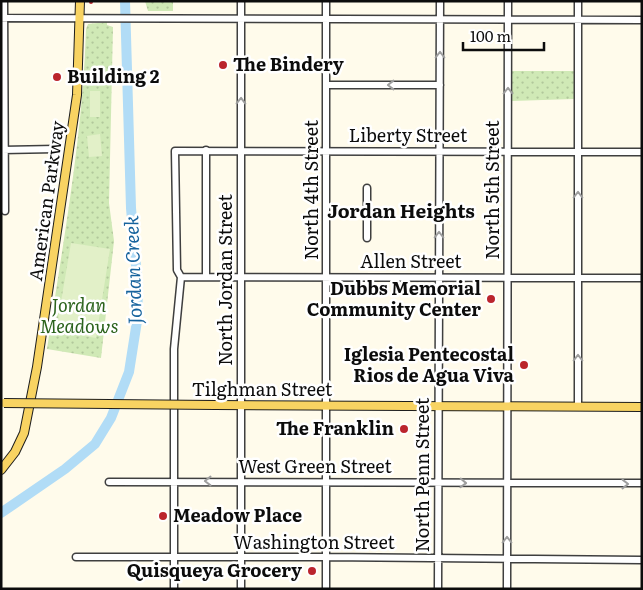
<svg xmlns="http://www.w3.org/2000/svg" width="643" height="590" viewBox="0 0 643 590" font-family="Literata,serif">
<style>
.park{fill:url(#park-dots)}
.pitch{fill:#e2f0c8}
.lines{fill:none;stroke-linecap:round;stroke-linejoin:round}
.river{stroke:#b1dcf6;stroke-width:10}
.minor-casing{stroke:#3f3f3f;stroke-width:9}
.major-casing{stroke:#1d1d1d;stroke-width:10}
.minor{stroke:#fff;stroke-width:6}
.major{stroke:#f8d362;stroke-width:8}
.rail-casing{stroke:#bb252d;stroke-width:4}
.rail{stroke:#fff;stroke-width:2;stroke-dasharray:5.5;stroke-linecap:butt}
.major-bridge-casing{stroke:#1d1d1d;stroke-width:10;stroke-linecap:butt}
.major-bridge{stroke:#f8d362;stroke-width:8}
.oneway{stroke:#9e9e9e}
.poi-dot{fill:#bb252d;stroke:#fff;stroke-width:2}
.labels{text-anchor:middle;stroke-width:5;stroke-linejoin:round;paint-order:stroke}
.poi-label{font-size:18px;font-weight:bold;fill:#0c0c0c;stroke:#fff;text-anchor:end}
.street-label{font-size:18px;fill:#0c0c0c;stroke:#fff}
.park-label{font-size:18px;font-style:italic;fill:#2c631d;stroke:#fff}
.neighbourhood-label{font-size:19px;font-weight:bold;fill:#0c0c0c;stroke:#fff}
.water-label{font-size:19px;font-style:italic;fill:#16639d;stroke:#fff}
</style>
<defs>
<pattern id="park-dots" width="8" height="8" patternUnits="userSpaceOnUse" patternTransform="scale(1.25)"><rect width="8" height="8" fill="#d0e9b6"/><path d="M2 2h.1M6 6h.1" fill="none" stroke="#b1c79b" stroke-width="1.8" stroke-linecap="round"/></pattern>
</defs>
<rect width="100%" height="100%" fill="#fffbeb"/>
<path class="park" d="M 145,1 L 173,1 L 173,11 L 148,11 Z
M 107,22 L 107,25 L 113,27 L 109,203 L 114,241 L 101,358 L 47,349 C 63,242 83,136 86,29 L 88,24 Z
M 511,71 L 575,71 L 574,99 L 512,101 Z"/>
<path class="pitch" d="M 90,91 L 100,91 L 100,117 L 90,117 Z
M 100,134 L 102,156 L 89,157 L 87,136 Z
M 71,243 L 110,249 L 96,338 L 56,331 Z"/>
<g class="lines">
<path class="river" d="M 1,513 L 65,469 L 95,444 L 111,418 L 129,372 L 137,321 L 138,289 L 131,208 L 125,1"/>
<defs>
<path id="minor" d="M 4,1 L 5,211
M 326,1 L 326,589
M 578,1 L 578,406
M 1,18 L 642,20
M 326,85 L 440,85
M 2,150 L 56,149
M 206,150 L 206,277
M 367,238 L 367,188
M 181,277 L 642,278
M 109,482 L 642,483
M 76,557 L 326,557 L 642,560
M 174,589 L 174,349 L 181,277 L 177,270 L 175,151 L 642,152
M 241,589 L 241,1
M 438,589 L 440,1
M 507,589 L 508,1"/>
<path id="major" d="M 215,405 L 642,407
M 1,470 L 15,452 L 24,433 L 37,367 L 77,95 L 80,1"/>
</defs>
<use href="#minor" class="minor-casing"/>
<use href="#major" class="major-casing"/>
<use href="#minor" class="minor"/>
<use href="#major" class="major"/>
<defs>
<path id="rail" d="M 91,2 L 91,1"/>
</defs>
<use href="#rail" class="rail-casing"/>
<use href="#rail" class="rail"/>
<defs>
<path id="major-bridge" d="M 4,403 L 215,405"/>
</defs>
<use href="#major-bridge" class="major-bridge-casing"/>
<use href="#major-bridge" class="major-bridge"/>
</g>
<defs><path id="oneway-chevron" d="M-2-3.5L2.5 0L-2 3.5" fill="none" stroke-width="1.6" stroke-linecap="round" stroke-linejoin="round" transform="scale(1.25)"/></defs>
<g class="oneway">
<use href="#oneway-chevron" transform="translate(440 55) rotate(-90)"/>
<use href="#oneway-chevron" transform="translate(391 85) rotate(-180)"/>
<use href="#oneway-chevron" transform="translate(508 91) rotate(-90)"/>
<use href="#oneway-chevron" transform="translate(241 101) rotate(-89)"/>
<use href="#oneway-chevron" transform="translate(578 195) rotate(-90)"/>
<use href="#oneway-chevron" transform="translate(439 235) rotate(-90)"/>
<use href="#oneway-chevron" transform="translate(578 358) rotate(-90)"/>
<use href="#oneway-chevron" transform="translate(208 481) rotate(-180)"/>
<use href="#oneway-chevron" transform="translate(463 483) rotate(2)"/>
<use href="#oneway-chevron" transform="translate(625 484)"/>
<use href="#oneway-chevron" transform="translate(507 540) rotate(-90)"/>
</g>
<g class="poi-dot">
<circle cx="223" cy="65" r="5"/>
<circle cx="57" cy="77" r="5"/>
<circle cx="491" cy="299" r="5"/>
<circle cx="524" cy="365" r="5"/>
<circle cx="404" cy="429" r="5"/>
<circle cx="163" cy="516" r="5"/>
<circle cx="312" cy="571" r="5"/>
</g>
<g class="labels">
<g class="poi-label">
<text x="233" y="71" text-anchor="start">The Bindery</text>
<text x="67" y="83" text-anchor="start">Building 2</text>
<text x="481" y="295">Dubbs Memorial<tspan x="481" dy="21">Community Center</tspan></text>
<text x="514" y="361">Iglesia Pentecostal<tspan x="514" dy="21">Rios de Agua Viva</tspan></text>
<text x="394" y="435">The Franklin</text>
<text x="173" y="522" text-anchor="start">Meadow Place</text>
<text x="302" y="577">Quisqueya Grocery</text>
</g>
<g class="street-label">
<text x="408" y="142">Liberty Street</text>
<text transform="translate(312 190) rotate(-90)" y="6">North 4th Street</text>
<text transform="translate(493 190) rotate(-90)" y="6">North 5th Street</text>
<text transform="translate(47 201) rotate(-82)" y="6">American Parkway</text>
<text x="411" y="268">Allen Street</text>
<text transform="translate(226 280) rotate(-90)" y="6">North Jordan Street</text>
<text x="262" y="396">Tilghman Street</text>
<text x="315" y="473">West Green Street</text>
<text transform="translate(423 475) rotate(-90)" y="6">North Penn Street</text>
<text x="314" y="549">Washington Street</text>
</g>
<g class="park-label">
<text x="79" y="312">Jordan<tspan x="79" dy="21">Meadows</tspan></text>
</g>
<g class="neighbourhood-label">
<text x="401" y="218">Jordan Heights</text>
</g>
<g class="water-label">
<text transform="translate(133 270) rotate(-92)" y="7">Jordan Creek</text>
</g>
</g>
<rect width="643" height="590" fill="none" stroke="#0c0c0c" stroke-width="5"/>
<path d="M463 42v8h81v-8" fill="none" stroke="#0c0c0c" stroke-width="2.5"/>
<text x="470" y="42" font-size="15" fill="#0c0c0c" stroke="#ffffff" stroke-width="4" paint-order="stroke">100 m</text>
</svg>
